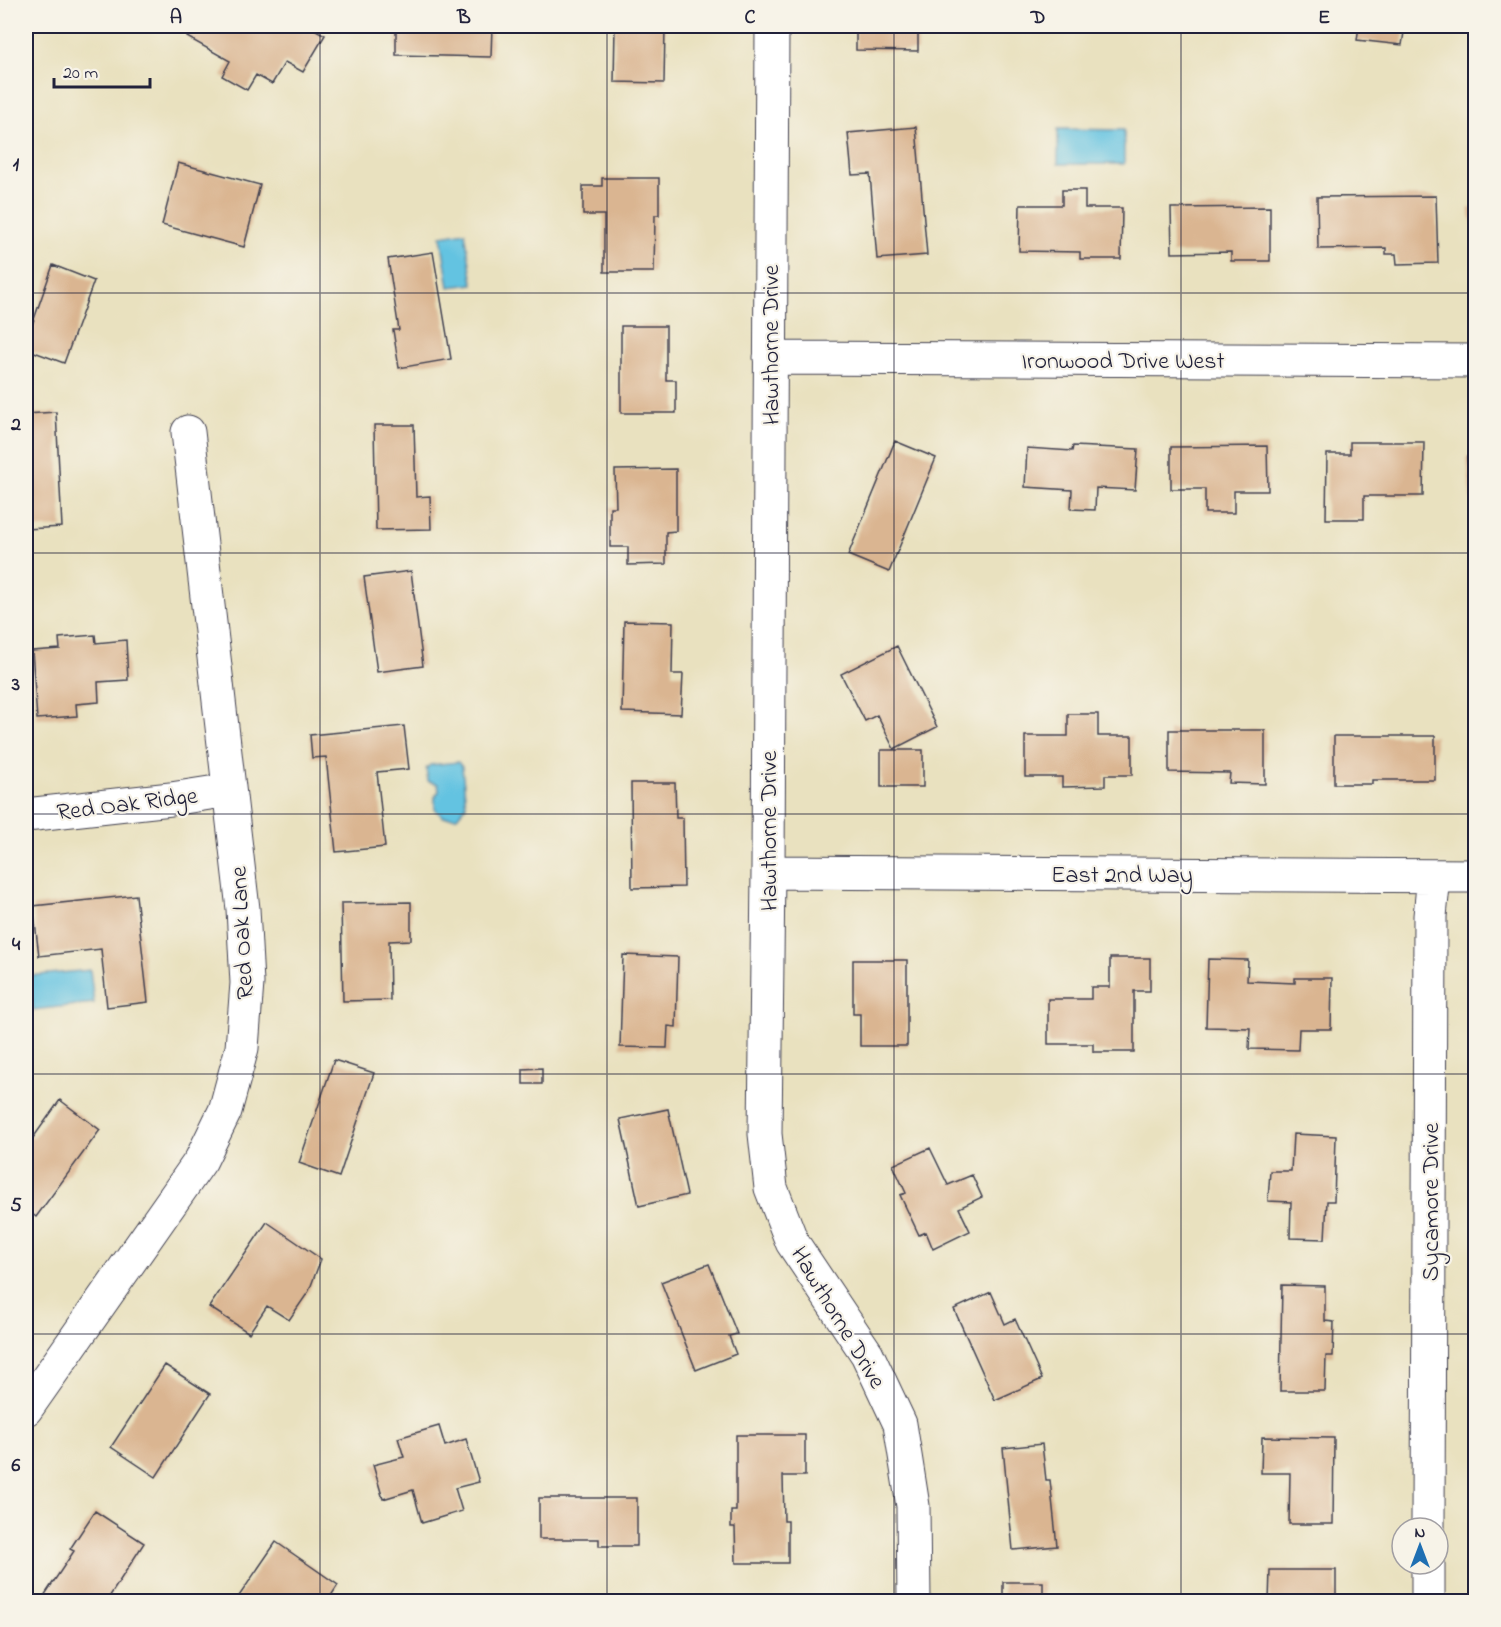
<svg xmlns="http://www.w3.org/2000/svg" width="1501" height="1627" viewBox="0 0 1501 1627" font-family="'Indie Flower',sans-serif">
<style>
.water{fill:#63c3e1;stroke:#42728e;stroke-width:1.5}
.building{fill:#dab591}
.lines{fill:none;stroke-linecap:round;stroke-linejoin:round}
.minor-casing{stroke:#403f4f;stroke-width:35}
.minor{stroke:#fff;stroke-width:33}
.grid{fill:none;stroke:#22223b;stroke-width:1.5;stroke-opacity:0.55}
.labels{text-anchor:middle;stroke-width:4.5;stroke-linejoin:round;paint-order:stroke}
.street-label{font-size:24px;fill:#22223b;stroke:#f7f3e8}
.neatline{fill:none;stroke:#22223b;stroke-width:2}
.grid-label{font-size:20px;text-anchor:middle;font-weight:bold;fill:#22223b}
</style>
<rect width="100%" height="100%" fill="#f7f3e8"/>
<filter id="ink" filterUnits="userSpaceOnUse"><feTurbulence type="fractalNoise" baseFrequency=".0167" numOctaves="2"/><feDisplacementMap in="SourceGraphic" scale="12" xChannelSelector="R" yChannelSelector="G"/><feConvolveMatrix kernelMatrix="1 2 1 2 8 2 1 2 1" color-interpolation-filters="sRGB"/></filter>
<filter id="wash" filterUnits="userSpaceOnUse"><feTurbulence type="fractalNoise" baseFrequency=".008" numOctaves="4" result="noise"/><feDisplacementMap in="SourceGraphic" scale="24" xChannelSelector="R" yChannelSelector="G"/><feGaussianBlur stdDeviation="1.35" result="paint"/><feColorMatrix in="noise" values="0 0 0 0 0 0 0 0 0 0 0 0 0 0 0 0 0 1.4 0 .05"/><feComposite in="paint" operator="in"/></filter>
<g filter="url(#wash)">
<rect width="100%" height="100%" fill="#e9e1bf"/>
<path class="water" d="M 1058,129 L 1124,130 L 1124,164 L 1058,164 Z
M 465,232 L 473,284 L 449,287 L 441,236 Z
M 458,762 L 462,767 L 466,806 L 457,817 L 443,817 L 435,809 L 435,797 L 439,791 L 438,784 L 428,781 L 426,769 L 430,765 Z
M 90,970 L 94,1003 L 33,1010 L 29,976 Z"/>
<g id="blocks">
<path class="building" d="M 194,26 L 309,26 L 325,35 L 303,72 L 285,62 L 272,84 L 256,75 L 247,90 L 222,76 L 230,61 L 187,37 Z
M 396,26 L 492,26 L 491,57 L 396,55 Z
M 615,26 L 665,26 L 664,83 L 614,82 Z
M 856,26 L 918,26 L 918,51 L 856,50 Z
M 1359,26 L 1405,26 L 1402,45 L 1357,40 Z
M 916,127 L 927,255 L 877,259 L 870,174 L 852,175 L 848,133 Z
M 178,163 L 260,185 L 244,247 L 162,225 Z
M 602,178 L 659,178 L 659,215 L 655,215 L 654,272 L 604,272 L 604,215 L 583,215 L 583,186 L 602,186 Z
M 1062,190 L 1085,190 L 1085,208 L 1122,208 L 1121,259 L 1080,259 L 1080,252 L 1019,251 L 1020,205 L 1062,205 Z
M 1436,196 L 1438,263 L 1397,264 L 1396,254 L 1386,254 L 1386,248 L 1318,249 L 1317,197 Z
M 1270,207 L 1270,261 L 1231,261 L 1231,252 L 1172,253 L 1171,208 Z
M 1476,207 L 1476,230 L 1475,230 L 1468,209 Z
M 433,252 L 451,359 L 399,368 L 393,330 L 399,330 L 388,259 Z
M 53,265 L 94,281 L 64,363 L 26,349 L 26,342 Z
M 621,326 L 666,326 L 666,380 L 676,380 L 676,413 L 621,413 Z
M 56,412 L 62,527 L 26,529 L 26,414 Z
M 374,425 L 414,425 L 416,497 L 430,496 L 431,529 L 376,530 Z
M 895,441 L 936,458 L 889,572 L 848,555 Z
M 1350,442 L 1424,442 L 1423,496 L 1364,496 L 1364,519 L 1326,519 L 1327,454 L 1350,454 Z
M 1073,446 L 1138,449 L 1135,490 L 1096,488 L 1095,510 L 1071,509 L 1072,490 L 1025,487 L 1027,448 L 1072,451 Z
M 1267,446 L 1268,491 L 1234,491 L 1234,513 L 1205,513 L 1205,489 L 1171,489 L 1171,447 Z
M 1467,457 L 1476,457 L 1476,499 L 1471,500 Z
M 676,469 L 676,531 L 666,532 L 666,564 L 628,565 L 628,547 L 610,547 L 610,507 L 616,507 L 615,470 Z
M 411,571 L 423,666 L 377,672 L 364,577 Z
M 624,621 L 673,622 L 672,674 L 683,674 L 681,714 L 622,712 Z
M 95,635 L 96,643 L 126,640 L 128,680 L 98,682 L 99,702 L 76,704 L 77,716 L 37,719 L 32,651 L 60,649 L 59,638 Z
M 897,646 L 937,727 L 894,749 L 877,715 L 865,721 L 841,674 Z
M 1068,714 L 1098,714 L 1098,736 L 1132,736 L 1132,775 L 1105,775 L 1105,786 L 1062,787 L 1062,777 L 1025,777 L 1025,736 L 1068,736 Z
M 404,726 L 409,769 L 377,772 L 385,847 L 336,852 L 326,757 L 312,758 L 310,735 Z
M 1169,730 L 1265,730 L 1265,784 L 1229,783 L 1230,773 L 1169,772 Z
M 1334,736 L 1435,736 L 1435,780 L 1372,780 L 1372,784 L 1334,784 Z
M 881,750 L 923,750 L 923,787 L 881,787 Z
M 631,783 L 675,783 L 676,818 L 683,818 L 684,887 L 632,888 Z
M 136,895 L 148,1002 L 107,1007 L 101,949 L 39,956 L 33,906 Z
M 411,902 L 411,940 L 389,941 L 390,1000 L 343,1001 L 341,903 Z
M 623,955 L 678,957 L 676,1027 L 668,1026 L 667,1048 L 620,1047 Z
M 1110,958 L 1150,958 L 1150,991 L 1134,991 L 1134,1052 L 1093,1052 L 1093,1044 L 1048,1044 L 1048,999 L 1091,999 L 1091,987 L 1110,987 Z
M 1208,959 L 1248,960 L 1247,981 L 1295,983 L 1295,978 L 1332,978 L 1331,1029 L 1299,1029 L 1298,1050 L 1249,1049 L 1250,1028 L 1206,1027 Z
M 853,960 L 907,960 L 907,1046 L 860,1046 L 860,1014 L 853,1014 Z
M 334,1060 L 374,1073 L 339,1177 L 299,1163 Z
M 542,1068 L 542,1084 L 523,1084 L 523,1069 Z
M 60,1100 L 100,1130 L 36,1217 L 26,1209 L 26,1132 L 33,1138 Z
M 668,1109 L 687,1195 L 639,1206 L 620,1119 Z
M 1293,1134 L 1336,1136 L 1334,1201 L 1327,1201 L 1325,1239 L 1290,1238 L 1291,1202 L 1268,1201 L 1270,1171 L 1291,1171 Z
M 930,1148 L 948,1185 L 972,1175 L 982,1197 L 959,1208 L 970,1231 L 933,1249 L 926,1232 L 919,1235 L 900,1195 L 906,1193 L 893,1165 Z
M 267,1222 L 321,1259 L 309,1291 L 289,1320 L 267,1306 L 249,1333 L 209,1307 Z
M 709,1264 L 737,1334 L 729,1336 L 736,1354 L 696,1370 L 661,1282 Z
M 1282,1285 L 1325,1286 L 1325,1321 L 1334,1322 L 1333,1356 L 1326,1356 L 1325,1391 L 1280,1391 Z
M 991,1292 L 1005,1324 L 1015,1319 L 1042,1379 L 995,1400 L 954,1309 Z
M 165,1365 L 210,1394 L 156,1477 L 111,1447 Z
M 439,1426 L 445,1446 L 466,1439 L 479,1482 L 455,1488 L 462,1511 L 422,1523 L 413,1490 L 383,1499 L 373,1465 L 404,1457 L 398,1438 Z
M 736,1435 L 805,1435 L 805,1476 L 783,1476 L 784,1521 L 788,1521 L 788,1563 L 736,1563 L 735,1527 L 731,1527 L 731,1511 L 736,1511 Z
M 1262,1437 L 1334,1438 L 1333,1524 L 1289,1524 L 1290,1473 L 1261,1473 Z
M 1042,1444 L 1046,1480 L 1050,1480 L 1057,1546 L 1013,1550 L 1003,1448 Z
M 539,1498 L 637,1498 L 637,1546 L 599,1546 L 599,1539 L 539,1539 Z
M 95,1511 L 144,1543 L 106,1602 L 47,1602 L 42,1599 L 74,1551 L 70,1549 Z
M 276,1542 L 338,1585 L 327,1602 L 235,1602 Z
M 1270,1570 L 1336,1570 L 1336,1602 L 1269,1602 Z
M 1003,1582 L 1043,1582 L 1043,1602 L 1003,1602 Z"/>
</g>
</g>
<g filter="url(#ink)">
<use href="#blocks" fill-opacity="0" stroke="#403f4f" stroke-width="1.5"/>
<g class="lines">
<defs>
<path id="minor" d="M 772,26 L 768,872 L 765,1134 L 771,1188 L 792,1242 L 867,1354 L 900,1424 L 913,1506 L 914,1602
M 770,358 L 1476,361
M 26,815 L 171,799 L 229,790
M 768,872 L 1476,876
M 26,1409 L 201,1160 L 225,1111 L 242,1048 L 247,983 L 243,909 L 188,432
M 1428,1528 L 1430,916 L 1434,876
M 1428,1602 L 1428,1564"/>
</defs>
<use href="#minor" class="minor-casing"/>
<use href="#minor" class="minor"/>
</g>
</g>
<path class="grid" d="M 320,26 L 320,1602M 607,26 L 607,1602M 894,26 L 894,1602M 1181,26 L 1181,1602M 26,293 L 1476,293M 26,553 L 1476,553M 26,814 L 1476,814M 26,1074 L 1476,1074M 26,1334 L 1476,1334"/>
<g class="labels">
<g class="street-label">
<text transform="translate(770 345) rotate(-90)" y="8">Hawthorne Drive</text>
<text x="1123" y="368">Ironwood Drive West</text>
<text transform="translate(127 803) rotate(-7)" y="8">Red Oak Ridge</text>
<text transform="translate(768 831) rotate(-90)" y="8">Hawthorne Drive</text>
<text x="1122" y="882">East 2nd Way</text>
<text transform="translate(241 933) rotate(-93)" y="8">Red Oak Lane</text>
<text transform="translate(1430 1202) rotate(-90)" y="8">Sycamore Drive</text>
<text transform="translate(839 1317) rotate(59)" y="8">Hawthorne Drive</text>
</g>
</g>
<rect width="1501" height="1627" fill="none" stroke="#f7f3e8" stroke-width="66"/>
<g transform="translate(1420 1546)"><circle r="28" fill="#f7f3e8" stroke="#a29fa3" stroke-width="1.5"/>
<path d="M0-4.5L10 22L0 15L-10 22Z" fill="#1f6fb2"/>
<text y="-9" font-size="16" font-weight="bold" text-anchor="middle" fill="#22223b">N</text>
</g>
<path d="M54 78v9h96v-9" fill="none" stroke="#22223b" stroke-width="3"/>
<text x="63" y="78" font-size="18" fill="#22223b" stroke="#f7f3e8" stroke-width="4.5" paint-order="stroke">20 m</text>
<rect x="33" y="33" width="1435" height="1561" class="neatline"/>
<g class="grid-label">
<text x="176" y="23">A</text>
<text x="464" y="23">B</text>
<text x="750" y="23">C</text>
<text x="1038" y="23">D</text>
<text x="1324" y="23">E</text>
<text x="16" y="170">1</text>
<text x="16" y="430">2</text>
<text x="16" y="690">3</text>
<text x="16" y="950">4</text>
<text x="16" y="1211">5</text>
<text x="16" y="1471">6</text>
</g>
</svg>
